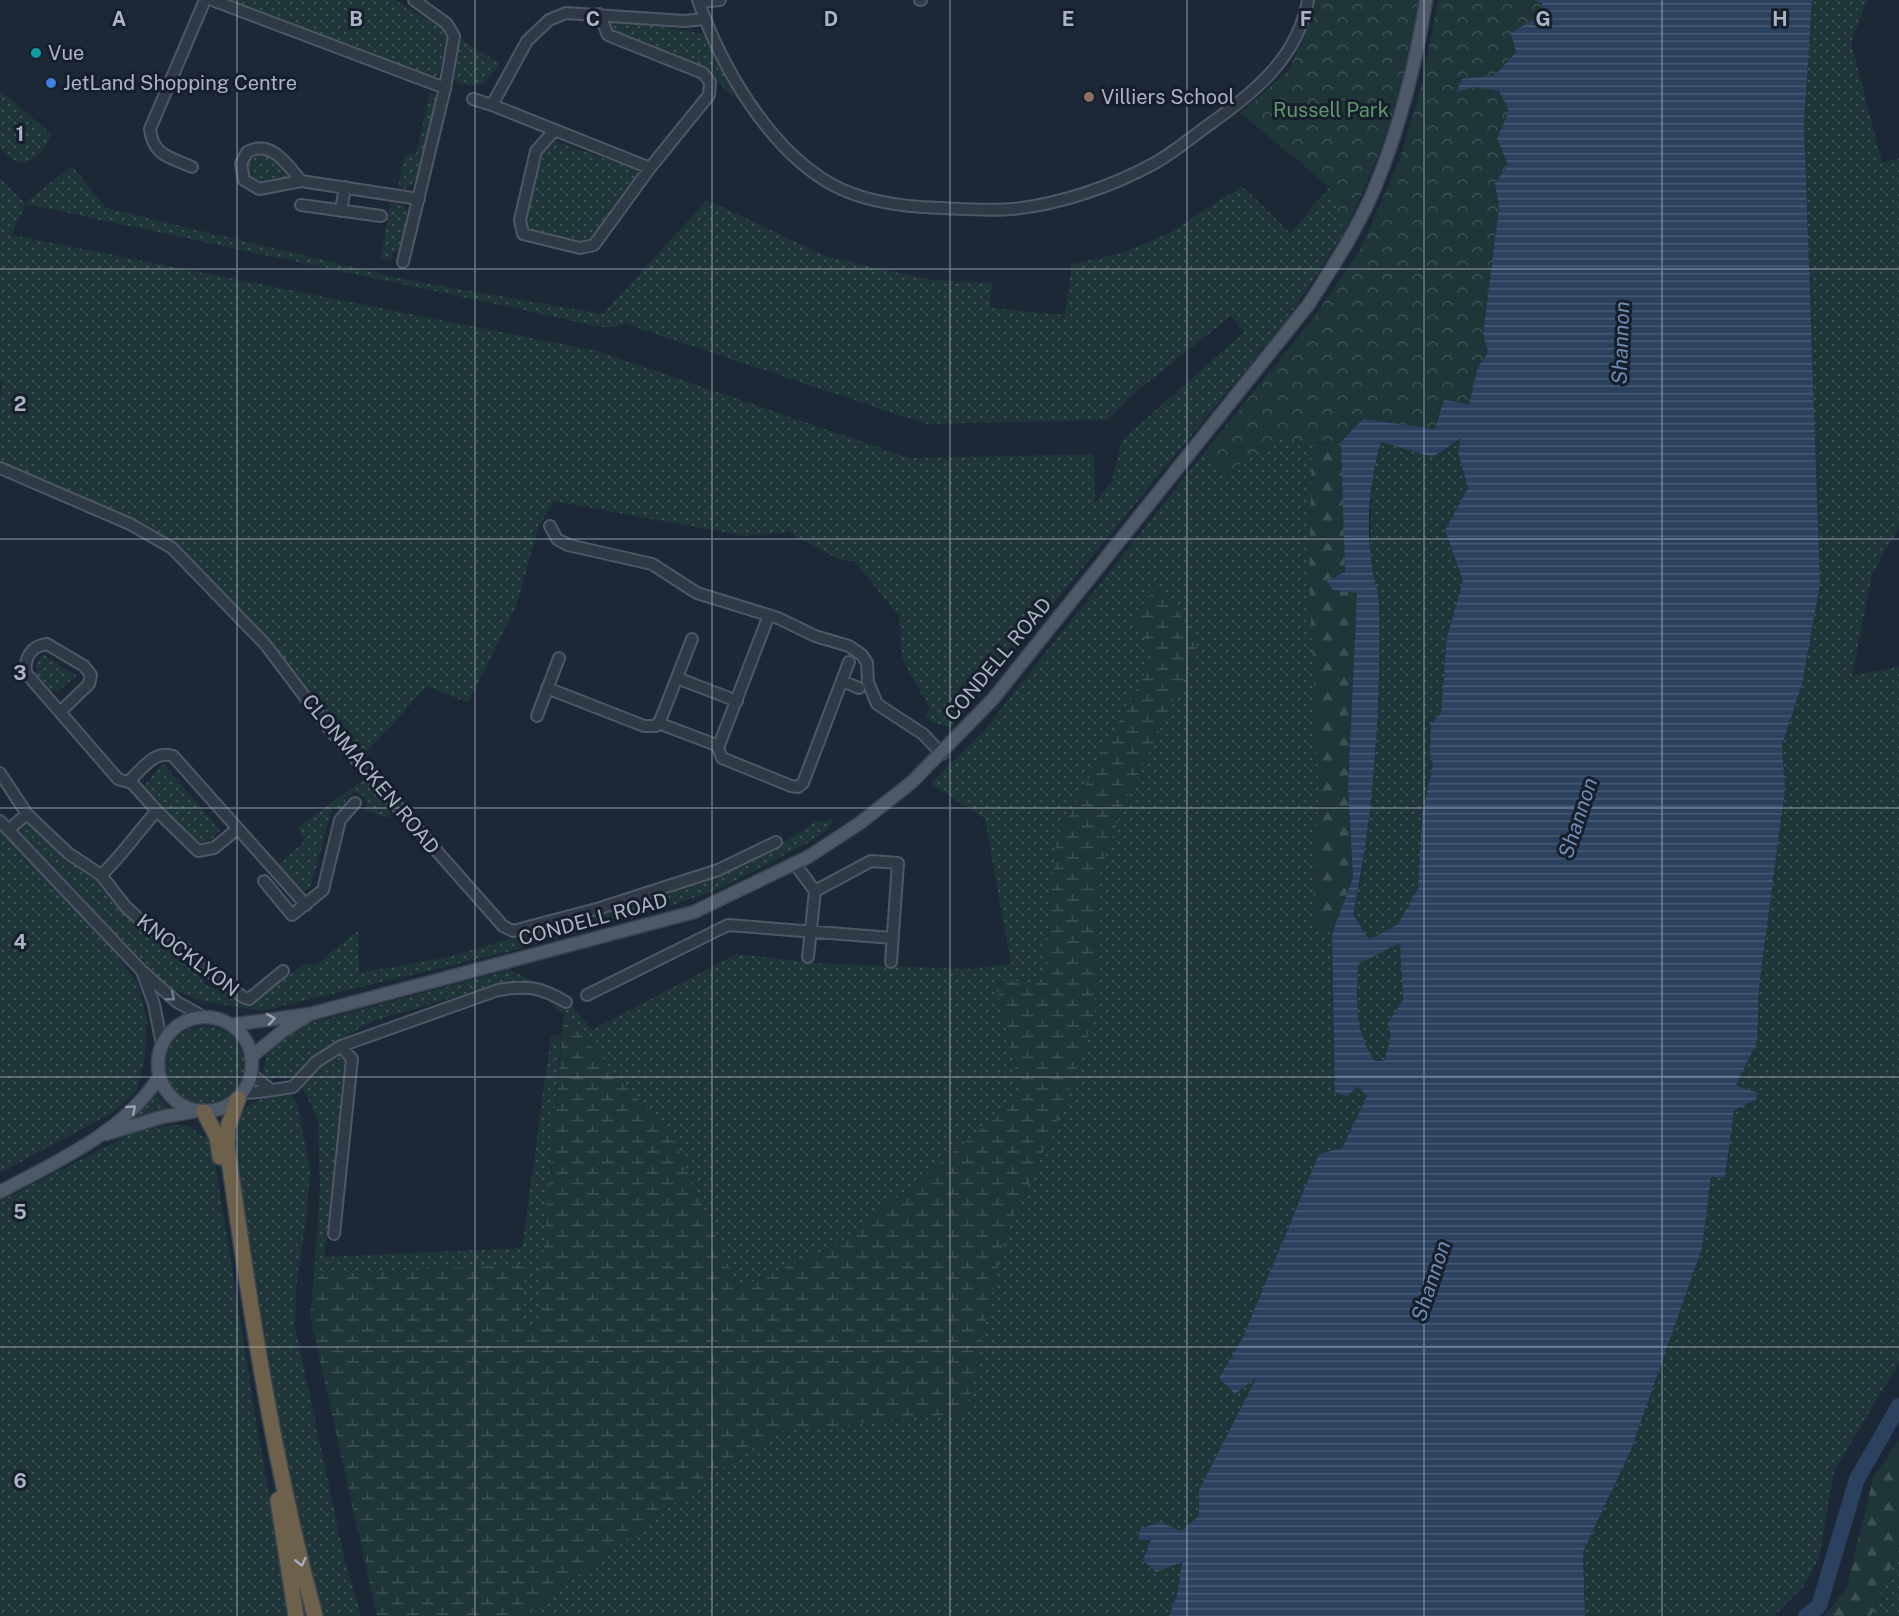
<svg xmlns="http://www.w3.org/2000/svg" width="1899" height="1616" viewBox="0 0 1899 1616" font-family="'Public Sans',sans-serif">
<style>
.grass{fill:url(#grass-dots);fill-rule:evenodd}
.forest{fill:url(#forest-firs)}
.wetland{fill:url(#wetland-marsh)}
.park{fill:url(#park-crowns)}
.water{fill:url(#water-rules);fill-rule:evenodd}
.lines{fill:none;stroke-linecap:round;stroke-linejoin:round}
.river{stroke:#2c415e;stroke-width:16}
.minor-casing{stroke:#4e5765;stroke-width:14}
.major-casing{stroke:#3a4350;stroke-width:15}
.highway-casing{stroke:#3b4451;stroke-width:18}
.minor{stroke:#303a47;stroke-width:10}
.major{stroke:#4e5968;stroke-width:12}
.highway{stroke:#6e614c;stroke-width:15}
.oneway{stroke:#737d8c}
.oneway2{stroke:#98a2b2}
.oneway3{stroke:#a4acb9}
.grid{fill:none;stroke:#aab4c5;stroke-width:1.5;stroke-opacity:0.55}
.culture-dot{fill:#0f9aa8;stroke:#161f2b;stroke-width:2}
.shop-dot{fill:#3f7fe0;stroke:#161f2b;stroke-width:2}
.education-dot{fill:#8d6e63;stroke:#161f2b;stroke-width:2}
.labels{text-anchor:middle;stroke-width:6;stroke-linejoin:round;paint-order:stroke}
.poi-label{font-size:20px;fill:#aab4c5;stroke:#161f2b;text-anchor:start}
.park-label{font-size:20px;fill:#60966d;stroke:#161f2b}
.street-label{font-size:20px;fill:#aab4c5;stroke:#161f2b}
.water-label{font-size:21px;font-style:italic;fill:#6f8bb1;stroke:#161f2b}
.grid-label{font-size:20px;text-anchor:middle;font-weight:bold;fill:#aab4c5;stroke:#161f2b;stroke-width:6;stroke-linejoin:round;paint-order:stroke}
</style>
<defs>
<pattern id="grass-dots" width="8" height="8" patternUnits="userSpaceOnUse" patternTransform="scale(1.5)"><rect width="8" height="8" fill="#1f3538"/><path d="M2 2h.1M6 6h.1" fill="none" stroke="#3d5053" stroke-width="1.8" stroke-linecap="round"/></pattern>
<pattern id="forest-firs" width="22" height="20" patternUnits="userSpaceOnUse" patternTransform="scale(1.5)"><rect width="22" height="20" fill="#1f3538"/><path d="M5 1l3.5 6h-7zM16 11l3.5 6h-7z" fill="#3d5053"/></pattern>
<pattern id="wetland-marsh" width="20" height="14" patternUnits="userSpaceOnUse" patternTransform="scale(1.5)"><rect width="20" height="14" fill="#1f3538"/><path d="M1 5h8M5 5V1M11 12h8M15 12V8" fill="none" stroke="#3d5053"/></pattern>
<pattern id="park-crowns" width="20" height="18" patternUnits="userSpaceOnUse" patternTransform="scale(1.5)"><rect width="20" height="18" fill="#1f3538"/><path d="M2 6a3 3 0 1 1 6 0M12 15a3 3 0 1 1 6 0" fill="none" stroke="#3d5053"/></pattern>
<pattern id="water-rules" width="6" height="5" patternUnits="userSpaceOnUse" patternTransform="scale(1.5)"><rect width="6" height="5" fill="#2c415e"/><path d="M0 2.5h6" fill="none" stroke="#485a74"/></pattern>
</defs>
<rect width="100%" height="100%" fill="#1d2837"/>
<path class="grass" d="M 225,0 L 395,0 L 442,29 L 447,38 L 439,75 L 432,78 Z
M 1812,0 L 1867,0 L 1851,43 L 1882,162 L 1899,158 L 1899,527 L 1872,574 L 1852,676 L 1899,666 L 1899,1363 L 1834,1471 L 1819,1558 L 1804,1586 L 1774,1616 L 1585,1616 L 1583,1552 L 1631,1450 L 1702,1248 L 1711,1177 L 1725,1177 L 1734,1110 L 1756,1100 L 1758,1093 L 1736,1085 L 1757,1042 L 1759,987 L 1785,789 L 1782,745 L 1802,684 L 1820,584 L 1804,122 Z
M 610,18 L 705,34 L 750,110 L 721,85 L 709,68 L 622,37 L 610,29 L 607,24 Z
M 461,39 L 500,64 C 486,84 482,89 457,83 L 452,75 Z
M 0,90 L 51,134 L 44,150 L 27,163 L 15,161 L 0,148 Z
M 430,93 L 434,94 L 436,101 L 417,180 L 406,189 L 398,187 L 405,155 L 416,154 Z
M 555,141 L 638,170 L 638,179 L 592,239 L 584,242 L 529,231 L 524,220 L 541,154 Z
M 257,155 L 270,156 L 286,170 L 286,178 L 252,184 L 245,172 L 247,159 Z
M 72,166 L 106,208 L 402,279 L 603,314 L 707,200 L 828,257 L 930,280 L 992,283 L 990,308 L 1065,315 L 1072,264 L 1122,253 L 1171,232 L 1242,186 L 1290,233 L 1330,187 L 1344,233 L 1288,318 L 951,728 L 932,722 L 925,716 L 930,709 L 902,659 L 899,616 L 854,561 L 840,560 L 789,532 L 746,536 L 553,501 L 538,529 L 517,604 L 468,703 L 427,686 L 369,750 L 357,753 L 175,545 L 0,462 L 0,400 L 3,383 L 0,382 L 0,178 L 25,203 ZM 26,204 L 607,328 L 626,324 L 926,424 L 1108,420 L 1132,395 L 1231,316 L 1244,332 L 1122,440 L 1112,480 L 1095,503 L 1094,454 L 910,458 L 597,351 L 12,235 Z
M 390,203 L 402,204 L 408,212 L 400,251 L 393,252 L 392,260 L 381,259 Z
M 1462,437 L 1458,453 L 1468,488 L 1445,530 L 1463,581 L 1447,637 L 1441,714 L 1430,753 L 1433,765 L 1422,815 L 1418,889 L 1398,924 L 1369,941 L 1353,914 L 1362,872 L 1376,746 L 1379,602 L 1370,559 L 1372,478 L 1381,442 L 1433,457 Z
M 1282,439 L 1312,445 L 1309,579 L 1319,791 L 1312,919 L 1332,934 L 1335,1092 L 1358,1087 L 1367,1096 L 1342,1148 L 1319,1154 L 1243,1337 L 1219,1377 L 1258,1375 L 1199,1490 L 1199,1516 L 1181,1531 L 1161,1522 L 1151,1540 L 1149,1550 L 1182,1561 L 1177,1595 L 1169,1616 L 523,1616 L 731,1461 L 783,1431 L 966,1413 L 1004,1239 L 1065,1104 L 1095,1012 L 1096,883 L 1125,802 L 1198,650 L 1133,617 L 1154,656 L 1056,841 L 1044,983 L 995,981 L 1022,1096 L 841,1243 L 738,1288 L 674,1140 L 564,1015 L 529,984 L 493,986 L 372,1021 L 327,1047 L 291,1078 L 268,1079 L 262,1074 L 268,1049 L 288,1029 L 510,970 L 563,995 L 592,1030 L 736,954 L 815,963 L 966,969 L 1011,964 L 985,819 L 930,783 L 985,729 L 1203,454 L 1225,478 L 1243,461 Z
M 42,654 L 77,676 L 57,692 L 54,690 L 51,693 L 35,674 L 38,670 L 35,667 Z
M 163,763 L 220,830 L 210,841 L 198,843 L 162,810 L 144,786 Z
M 366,778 L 393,805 L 389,818 L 365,810 L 367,802 L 364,796 L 354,792 L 346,798 L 343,809 L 332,808 L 311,886 L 305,891 L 278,865 L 305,841 L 297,828 Z
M 834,819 L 828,829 L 809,842 L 723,887 L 665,908 L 515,950 L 261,1011 L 201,1001 L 168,987 L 18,830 L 28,821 L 90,873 L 119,906 L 185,953 L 210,977 L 202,983 L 247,1003 L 306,964 L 316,964 L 358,931 L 359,973 L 448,957 L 525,935 L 645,889 L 785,842 L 815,822 Z
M 0,828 L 114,952 L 138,984 L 147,1019 L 145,1056 L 137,1091 L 110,1114 L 0,1173 Z
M 1400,943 L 1403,1001 L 1388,1023 L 1391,1036 L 1384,1061 L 1375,1061 C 1353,1028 1357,1001 1358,963 Z
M165 1066a40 40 0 1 1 80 0a40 40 0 1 1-80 0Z
M 561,1035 L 538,1325 L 520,1327 L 526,1264 L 314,1275 L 320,1189 L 318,1121 L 302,1086 L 325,1060 L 338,1054 L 346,1062 L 347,1081 L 324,1257 L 522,1248 L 551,1036 Z
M 154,1092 L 170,1109 L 121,1125 Z
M 289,1093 L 298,1105 L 310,1171 L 307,1212 L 296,1287 L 295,1326 L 345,1561 L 361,1616 L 319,1616 L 270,1382 L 232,1133 C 241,1103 260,1096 289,1093 Z
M 174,1125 L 189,1126 L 203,1137 L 210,1137 L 213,1149 L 256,1421 L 291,1616 L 0,1616 L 0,1201 L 139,1130 Z
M 1899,1549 L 1899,1616 L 1871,1616 Z"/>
<path class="forest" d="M 1341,442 L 1345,572 L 1327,581 L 1333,590 L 1357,593 L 1348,787 L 1353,877 L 1332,934 L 1312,919 L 1319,791 L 1309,579 L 1312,445 Z
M 1899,1440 L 1899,1549 L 1871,1616 L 1824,1616 L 1847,1587 L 1873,1478 Z"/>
<path class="wetland" d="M 1158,587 L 1191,629 L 1198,650 L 1125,802 L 1096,883 L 1095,1012 L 1065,1104 L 1004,1239 L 966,1413 L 783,1431 L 731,1461 L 523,1616 L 377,1616 L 310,1316 L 314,1275 L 526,1264 L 520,1326 L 537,1325 L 564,1015 L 674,1140 L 738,1288 L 841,1243 L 1021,1097 L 995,980 L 1044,983 L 1056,841 L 1154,656 L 1132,617 Z"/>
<path class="park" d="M 1313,0 L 1418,0 C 1410,80 1379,160 1344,233 L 1330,187 L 1240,113 L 1289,70 L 1311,21 Z
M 1438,0 L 1532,0 L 1542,3 C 1541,31 1511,53 1496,75 L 1462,79 L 1456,91 L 1476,87 L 1499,91 L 1509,111 L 1497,138 L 1508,165 L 1495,183 L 1499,208 L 1483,334 L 1488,352 L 1478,367 L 1469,404 L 1436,429 L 1363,419 L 1341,442 L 1312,445 L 1282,439 L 1243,461 L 1225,478 L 1203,454 L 1315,316 L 1361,248 L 1401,156 L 1421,88 Z"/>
<path class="water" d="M 1532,0 L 1812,0 L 1804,122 L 1820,584 L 1802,684 L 1782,745 L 1785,789 L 1759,987 L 1757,1042 L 1736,1085 L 1758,1093 L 1756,1100 L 1734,1110 L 1725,1177 L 1711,1177 L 1702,1248 L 1631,1450 L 1583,1552 L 1585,1616 L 1169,1616 L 1177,1595 L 1182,1562 L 1156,1572 L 1143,1560 L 1151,1540 L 1138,1540 L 1140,1529 L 1161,1522 L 1181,1531 L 1199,1516 L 1199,1490 L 1257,1377 L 1235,1394 L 1219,1378 L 1243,1337 L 1319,1154 L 1342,1148 L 1367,1096 L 1358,1087 L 1346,1096 L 1335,1092 L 1332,934 L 1353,877 L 1348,787 L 1357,593 L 1333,590 L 1327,581 L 1345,572 L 1341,442 L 1363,419 L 1435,429 L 1444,400 L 1469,404 L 1478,367 L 1488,352 L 1483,334 L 1499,208 L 1495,183 L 1508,165 L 1497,138 L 1509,111 L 1499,91 L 1476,87 L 1456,92 L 1462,79 L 1495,75 L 1516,52 L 1511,33 L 1542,14 L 1542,3 ZM 1461,438 L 1458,453 L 1468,488 L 1445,530 L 1463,581 L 1447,637 L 1441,713 L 1431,724 L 1430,753 L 1433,765 L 1422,815 L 1418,889 L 1398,924 L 1369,940 L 1353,914 C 1374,816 1381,705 1379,605 C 1379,590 1372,575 1371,560 C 1366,522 1370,479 1381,442 L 1433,457 ZM 1400,943 L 1403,1000 L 1388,1023 L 1391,1036 L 1384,1061 L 1375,1061 C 1353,1030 1357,999 1358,964 Z"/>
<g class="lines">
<path class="river" d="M 1806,1616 L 1819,1606 L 1857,1479 L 1899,1406"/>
<defs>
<path id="minor" d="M 212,0 L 445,88
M 698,0 C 721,66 768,148 831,184 C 863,202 905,207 941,208 C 964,209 989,211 1013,209 C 1061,204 1113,186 1155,163 C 1174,152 1192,137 1210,124 C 1255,92 1298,57 1308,0
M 920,0 L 921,0
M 699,2 L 720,0
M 599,14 L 608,35 L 703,73 L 710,82 L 709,95 L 650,168 L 492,105 L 527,41 L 549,20 L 566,13 L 684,21 L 705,19
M 473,99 L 492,105
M 554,131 L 536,151 L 520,220 L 523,234 L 580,248 L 594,245 L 650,168
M 192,167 C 170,157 153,156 150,129 L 205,0
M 301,181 C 287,164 271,139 247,152 L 241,164 L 244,180 L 259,189 L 301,181 L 419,199
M 301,205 L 381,216
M 341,211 L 345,187
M 403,262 L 445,88 L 454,36 L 447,24 L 414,0
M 0,468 L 130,524 L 172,548 L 265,644 L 330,730 L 503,926 L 513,931 L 600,908 L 718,870 L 776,842
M 550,526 L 557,539 L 568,545 L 652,564 L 697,593 L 778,618 L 815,636 L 849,646 L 862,655 L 867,663 L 868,682 L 877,704 L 923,734 L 942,754
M 769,615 L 718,748 L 722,758 L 791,786 L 798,787 L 803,783 L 849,662
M 677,678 L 737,701
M 842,681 L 859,688
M 547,688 L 644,726 L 656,726 L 660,721 L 692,639
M 60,712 L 89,684 L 91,675 L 84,666 L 47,644 C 32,646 24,657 26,673 L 118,779 L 132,783
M 537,716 L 559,658
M 658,723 L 719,746
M 0,773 L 27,814
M 157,811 L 198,851 L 214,848 L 236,830
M 0,821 L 142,971 L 177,1002 L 204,1017
M 8,830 L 27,814 L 68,853 L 101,875 L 126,907 L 147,926 L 187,950 L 211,973 L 243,997 L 249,999 L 283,971
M 795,864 L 815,891
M 101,875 C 122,856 137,832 157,811 L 132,783 L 133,777 C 145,766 156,750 173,756 L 306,905
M 264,881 L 292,915 L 323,890 L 340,820 L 355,803
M 808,957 L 815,891 L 871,861 L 898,863 L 891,962
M 142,971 L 154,1004 L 162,1045
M 587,995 L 728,925 L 893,938
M 251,1074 L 270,1089
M 243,1093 C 261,1093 276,1089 293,1087 L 316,1062 L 341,1046 L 498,990 C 528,985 540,987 566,1002
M 334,1234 L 352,1059 L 341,1046"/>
<path id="major" d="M158 1064a47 47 0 1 1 94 0a47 47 0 1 1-94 0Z
M 231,1025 L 310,1014 L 694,912 L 808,857 L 860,823 L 912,782 L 993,699 L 1309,304 C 1333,266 1359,227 1376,185 C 1400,126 1416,63 1426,0
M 251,1057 L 284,1030 L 307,1016
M 106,1134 L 162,1117 L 197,1111
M 0,1192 C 57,1161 123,1133 159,1077"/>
<path id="highway" d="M 238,1099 L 228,1127 L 227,1145 C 249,1302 273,1462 315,1616
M 204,1112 L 217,1137 L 220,1157
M 278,1500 L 296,1616"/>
</defs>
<use href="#minor" class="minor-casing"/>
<use href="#major" class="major-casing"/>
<use href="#highway" class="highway-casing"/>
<use href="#minor" class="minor"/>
<use href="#major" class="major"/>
<use href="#highway" class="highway"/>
</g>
<defs><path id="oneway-chevron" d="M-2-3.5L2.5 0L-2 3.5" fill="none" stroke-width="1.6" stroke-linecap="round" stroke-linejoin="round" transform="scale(1.5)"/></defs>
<use class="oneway" href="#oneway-chevron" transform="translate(171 997) rotate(39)"/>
<g class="oneway2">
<use href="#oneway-chevron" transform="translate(271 1019) rotate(-9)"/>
<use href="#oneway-chevron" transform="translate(132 1109) rotate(-41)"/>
</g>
<use class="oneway3" href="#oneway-chevron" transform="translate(301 1562) rotate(77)"/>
<path class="grid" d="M 237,0 L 237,1616M 475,0 L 475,1616M 712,0 L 712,1616M 950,0 L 950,1616M 1187,0 L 1187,1616M 1424,0 L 1424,1616M 1662,0 L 1662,1616M 0,269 L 1899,269M 0,539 L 1899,539M 0,808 L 1899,808M 0,1077 L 1899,1077M 0,1347 L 1899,1347"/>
<circle class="culture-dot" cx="36" cy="53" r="6"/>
<circle class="shop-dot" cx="51" cy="83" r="6"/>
<circle class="education-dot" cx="1089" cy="97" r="6"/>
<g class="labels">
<g class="poi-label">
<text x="48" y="60">Vue</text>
<text x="63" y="90">JetLand Shopping Centre</text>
<text x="1101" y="104">Villiers School</text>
</g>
<g class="park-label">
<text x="1331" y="117">Russell Park</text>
</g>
<g class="street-label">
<text transform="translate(998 659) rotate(-50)" y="7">CONDELL ROAD</text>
<text transform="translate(371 774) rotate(50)" y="7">CLONMACKEN ROAD</text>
<text transform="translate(593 919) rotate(-15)" y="7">CONDELL ROAD</text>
<text transform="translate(188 955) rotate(37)" y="7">KNOCKLYON</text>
</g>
<g class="water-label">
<text transform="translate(1621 343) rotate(-88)" y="7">Shannon</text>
<text transform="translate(1578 818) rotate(-72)" y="7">Shannon</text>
<text transform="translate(1431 1281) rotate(-72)" y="7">Shannon</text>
</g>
</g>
<g class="grid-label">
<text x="119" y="26">A</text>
<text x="356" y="26">B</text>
<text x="593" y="26">C</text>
<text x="831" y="26">D</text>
<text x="1068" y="26">E</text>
<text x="1306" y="26">F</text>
<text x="1543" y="26">G</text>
<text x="1780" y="26">H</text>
<text x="20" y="141">1</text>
<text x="20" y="411">2</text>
<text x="20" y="680">3</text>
<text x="20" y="949">4</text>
<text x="20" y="1219">5</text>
<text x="20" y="1488">6</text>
</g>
</svg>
